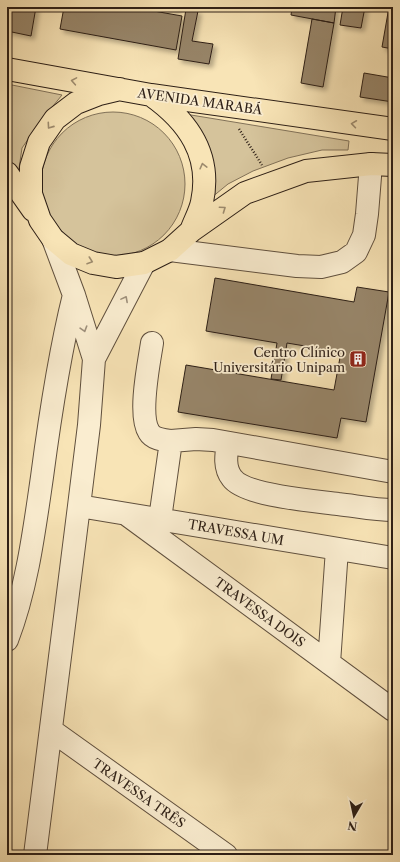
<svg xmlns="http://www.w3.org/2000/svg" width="400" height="862" viewBox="0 0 400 862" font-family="'Libre Caslon Text',serif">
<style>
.green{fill:#d5c39b;stroke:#817158}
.building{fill:#978569;stroke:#2d1f16;filter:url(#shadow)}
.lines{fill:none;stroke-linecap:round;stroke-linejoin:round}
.minor-casing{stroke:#60503e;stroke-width:24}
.major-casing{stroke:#2d1f16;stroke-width:24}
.path{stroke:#2d1f16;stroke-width:2.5;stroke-dasharray:1 2;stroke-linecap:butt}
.minor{stroke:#faedd0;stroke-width:22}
.major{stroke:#f8e4b6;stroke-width:22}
.oneway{stroke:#9d8b6e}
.oneway2{stroke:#9e907c}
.labels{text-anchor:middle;stroke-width:3.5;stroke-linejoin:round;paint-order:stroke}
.street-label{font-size:13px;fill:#2d1f16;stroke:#faedd0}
.poi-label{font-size:13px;fill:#2d1f16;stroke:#faedd0;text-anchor:end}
</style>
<defs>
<filter id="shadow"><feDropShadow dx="3.5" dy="3.5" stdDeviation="2" flood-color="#0004"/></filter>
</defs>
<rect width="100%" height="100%" fill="#f8e4b6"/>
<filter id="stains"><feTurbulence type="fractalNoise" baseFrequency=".005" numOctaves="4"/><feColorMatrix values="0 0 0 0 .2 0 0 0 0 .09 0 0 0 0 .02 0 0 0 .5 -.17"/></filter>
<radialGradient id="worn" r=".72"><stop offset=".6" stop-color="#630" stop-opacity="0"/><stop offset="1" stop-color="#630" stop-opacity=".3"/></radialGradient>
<path class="green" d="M 7,84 L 62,95 L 40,122 L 22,148 L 18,175 L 7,155 Z
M41 184a72 72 0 1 1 144 0a72 72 0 1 1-144 0Z
M 185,114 L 349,141 L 348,150 L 322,150 L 288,158 L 253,171 L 228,184 L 211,198 Z"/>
<path class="building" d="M 7,7 L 36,7 L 31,36 L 7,31 Z
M 64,7 L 131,7 L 182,16 L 176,50 L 60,29 Z
M 160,7 L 178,7 L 177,10 Z
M 292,7 L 336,7 L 334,23 L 291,15 Z
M 343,7 L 365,7 L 361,28 L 340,25 Z
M 389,7 L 393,7 L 393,49 L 382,47 Z
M 186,9 L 198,11 L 192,41 L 213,44 L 209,64 L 178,59 Z
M 312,19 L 334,23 L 323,87 L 301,83 Z
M 364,73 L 393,78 L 393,102 L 360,97 Z
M 215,278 L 354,302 L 357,287 L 389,292 L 366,422 L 341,418 L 337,438 L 178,412 L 186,365 L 334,390 L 341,352 L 287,343 L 281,380 L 271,379 L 277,343 L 206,331 Z"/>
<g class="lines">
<defs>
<path id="minor" d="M 170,250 L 297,266 L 321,267 L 342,262 L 356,252 L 364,235 L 367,214 L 371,164
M 152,343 C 149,363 138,415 149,432 C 153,439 163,440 171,441 L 160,519
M 94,359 L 144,263
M 171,441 L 196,439 L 213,440 L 393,472
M 228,443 C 226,455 224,468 232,478 C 245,496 316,501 338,504 C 356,506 375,510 393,510
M 79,506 L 393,558
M 126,514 L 393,710
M 7,640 C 27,588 34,532 42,477 C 50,416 59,355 74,295
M 329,663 L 337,549
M 51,730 L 226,855
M 35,855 L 79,506 L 89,425 L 94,359 L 74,295 L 53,239"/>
<path id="major" d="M 7,69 L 151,95 L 393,129
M 120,89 L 99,94 L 76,103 L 55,119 L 39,142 L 31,167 L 31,194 L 40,220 L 53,239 L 71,254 L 93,263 L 116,267 L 144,263 L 170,250 L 191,231 L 245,193 L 306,171 L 371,164 L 393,165
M 151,95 C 188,121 212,155 202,202 C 200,212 194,222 191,231
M 7,173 L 33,210"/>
</defs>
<use href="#minor" class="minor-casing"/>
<use href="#major" class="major-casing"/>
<path class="path" d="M 239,129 L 262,165"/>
<use href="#minor" class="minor"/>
<use href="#major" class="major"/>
</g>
<defs><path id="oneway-chevron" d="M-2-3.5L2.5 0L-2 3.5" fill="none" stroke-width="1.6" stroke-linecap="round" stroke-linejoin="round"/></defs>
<g class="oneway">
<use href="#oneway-chevron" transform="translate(74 81) rotate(-170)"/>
<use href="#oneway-chevron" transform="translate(354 124) rotate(-172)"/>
<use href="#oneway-chevron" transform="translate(50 126) rotate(125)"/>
<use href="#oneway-chevron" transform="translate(203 166) rotate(-104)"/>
<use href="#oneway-chevron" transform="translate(223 209) rotate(-35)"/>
<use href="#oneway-chevron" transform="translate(90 261) rotate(19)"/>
</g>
<g class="oneway2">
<use href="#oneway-chevron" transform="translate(125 299) rotate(-62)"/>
<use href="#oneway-chevron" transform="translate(84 329) rotate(73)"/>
</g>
<defs>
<symbol id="building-square" viewBox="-11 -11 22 22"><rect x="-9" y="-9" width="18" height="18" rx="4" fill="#8f2418" stroke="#faedd0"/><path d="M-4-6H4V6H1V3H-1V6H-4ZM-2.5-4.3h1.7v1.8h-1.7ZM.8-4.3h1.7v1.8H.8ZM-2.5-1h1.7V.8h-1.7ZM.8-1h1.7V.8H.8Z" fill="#fff"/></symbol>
</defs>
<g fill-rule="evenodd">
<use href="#building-square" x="348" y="349" width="20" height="20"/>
</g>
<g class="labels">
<g class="street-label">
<text transform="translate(200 101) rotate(8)" y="5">AVENIDA MARABÁ</text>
<text transform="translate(236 532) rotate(10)" y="5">TRAVESSA UM</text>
<text transform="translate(260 612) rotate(36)" y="5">TRAVESSA DOIS</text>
<text transform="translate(139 793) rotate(35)" y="5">TRAVESSA TRÊS</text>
</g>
<g class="poi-label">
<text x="345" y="357">Centro Clínico<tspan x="345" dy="15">Universitário Unipam</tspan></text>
</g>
</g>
<rect width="400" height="862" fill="none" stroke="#f8e4b6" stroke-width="24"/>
<rect x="8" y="8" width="384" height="846" fill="none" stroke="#2d1f16" stroke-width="2"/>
<rect x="12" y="12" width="376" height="838" fill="none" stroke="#2d1f16"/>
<g transform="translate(354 816) rotate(189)" stroke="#faedd0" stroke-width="3" paint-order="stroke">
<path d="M0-3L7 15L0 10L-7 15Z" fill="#2d1f16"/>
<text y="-6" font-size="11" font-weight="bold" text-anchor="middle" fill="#2d1f16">N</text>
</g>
<rect width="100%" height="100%" filter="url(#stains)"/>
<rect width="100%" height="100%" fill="url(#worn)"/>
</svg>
